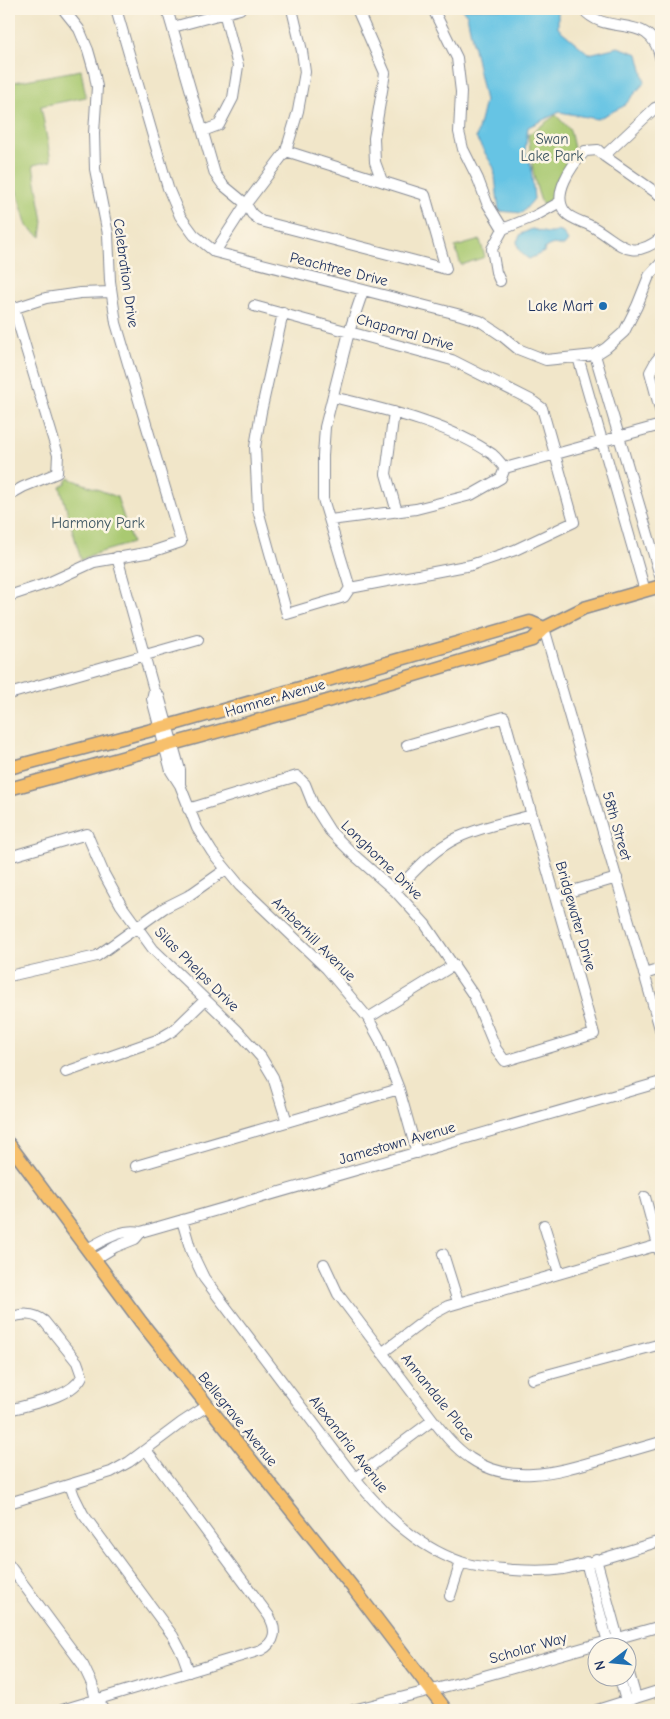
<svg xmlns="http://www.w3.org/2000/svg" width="670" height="1719" viewBox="0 0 670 1719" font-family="'Comic Neue',sans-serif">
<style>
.green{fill:#a9c971;stroke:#627c68}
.water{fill:#66c4e4;stroke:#407aa1}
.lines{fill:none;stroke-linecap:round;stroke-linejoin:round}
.minor-casing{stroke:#868a94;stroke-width:12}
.major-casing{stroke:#868a94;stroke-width:15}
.minor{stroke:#fff;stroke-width:10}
.major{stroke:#f7c06c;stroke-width:12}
.poi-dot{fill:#1f6fb2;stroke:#fcf5e5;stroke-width:2}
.labels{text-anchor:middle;stroke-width:5;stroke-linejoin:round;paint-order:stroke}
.park-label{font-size:15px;fill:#3e5663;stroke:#fcf5e5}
.street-label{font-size:15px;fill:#1b2f5e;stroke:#fcf5e5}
.poi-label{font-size:15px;fill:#1b2f5e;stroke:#fcf5e5;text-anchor:end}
</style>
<rect width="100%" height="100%" fill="#fcf5e5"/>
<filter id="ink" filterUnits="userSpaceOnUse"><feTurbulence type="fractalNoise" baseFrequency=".02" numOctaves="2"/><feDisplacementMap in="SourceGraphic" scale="10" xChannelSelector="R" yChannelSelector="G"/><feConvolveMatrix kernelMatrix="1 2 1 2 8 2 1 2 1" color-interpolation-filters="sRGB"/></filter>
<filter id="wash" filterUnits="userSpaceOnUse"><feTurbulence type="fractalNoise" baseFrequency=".0096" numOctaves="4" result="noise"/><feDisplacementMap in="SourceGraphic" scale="20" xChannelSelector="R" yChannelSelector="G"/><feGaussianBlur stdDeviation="1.12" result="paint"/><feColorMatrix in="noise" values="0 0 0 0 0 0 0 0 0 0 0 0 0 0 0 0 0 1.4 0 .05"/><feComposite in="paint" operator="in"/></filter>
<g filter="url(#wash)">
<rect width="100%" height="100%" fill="#f1e6c9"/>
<path class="green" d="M 81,70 L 86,97 L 41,106 L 51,161 L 33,165 L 43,221 L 41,237 L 27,226 L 9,165 L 9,83 Z
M 556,115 L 570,130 L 575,153 L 558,178 L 557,200 L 544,208 C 533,185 532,159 528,135 Z
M 480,240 L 485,257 L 461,265 L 455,247 Z
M 69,478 L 117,497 L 132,543 L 91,555 L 81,560 L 60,486 L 65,484 Z"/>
<path class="water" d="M 462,9 L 558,9 L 558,28 L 589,54 L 618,47 L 638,54 L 645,82 L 624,106 L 597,119 L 560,112 L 528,127 L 525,151 L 531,166 L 534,199 L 522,213 L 499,211 L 494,168 L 476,138 L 485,101 L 467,15 Z
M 532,229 C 542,231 549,236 558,231 L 563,233 L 568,241 L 564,246 C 554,245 555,242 545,248 L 544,252 L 529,259 C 521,254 518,250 517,241 L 521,234 Z"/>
</g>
<g filter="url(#ink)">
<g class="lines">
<defs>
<path id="minor" d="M 116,9 L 168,188 L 180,216 L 194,235 L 215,252 L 461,315 L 480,321 L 501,335 L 518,349 L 546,360 L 595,355 L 606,348 L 624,332 L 637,306 L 649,276 L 661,263
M 167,9 L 215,174 L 223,185 L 246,204 L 252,214 L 261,221 L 446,269 L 425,195 L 286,151
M 357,9 L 385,73 L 374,138 L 375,162 L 382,181
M 433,9 L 457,58 L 461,92 L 459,132 L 463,149 L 478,179 L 487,203 L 503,229
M 583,9 C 608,39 651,9 661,60
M 173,27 L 240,9
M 203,131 L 219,125 L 233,98 L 238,66 L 224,12
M 604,156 L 655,108 L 661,106
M 661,196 L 604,156 L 598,150 L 585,151 C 572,165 550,195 566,213 C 572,220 585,222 593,227 C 620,242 629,263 661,238
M 215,252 L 246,204 L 286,151 L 298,111 L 305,72 L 302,51 L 292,9
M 500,281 L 496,272 L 492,249 L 503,229 L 535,216 L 560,202
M 254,306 L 452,360 L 531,400 L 542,408 L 574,522 L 515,550 L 471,565 L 350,588 L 344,597 L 287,614 L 258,510 L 255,447 L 261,412 L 283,313
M 9,310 L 46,298 L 80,293 L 111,292
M 595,355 L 661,579
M 661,355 L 656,361 L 650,372 L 661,413
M 578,357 L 645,591
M 333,397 C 386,410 447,423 492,454 C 497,458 501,464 505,468
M 394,412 L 386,474 L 397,512
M 9,495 L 23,487 L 57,473 L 58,455 L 14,309
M 330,520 L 416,509 L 471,495 L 501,478 L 505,468 L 661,425
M 117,557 L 154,690 L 159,696 L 180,770 L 180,784
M 350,588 L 323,499 L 323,456 L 325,427 L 349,332 L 363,291
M 9,596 L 48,583 L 94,562 L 151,552 L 181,542 L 116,323 L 110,281 L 108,234 L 95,169 L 94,133 L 97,87 L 94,71 L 88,50 L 79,29 L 63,9
M 544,628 L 661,1032
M 154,690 L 152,699 L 171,771 L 180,785 L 197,828 L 212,852 L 240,886 L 327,969 L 368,1018 L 379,1038 L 388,1061 L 399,1089 L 417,1153
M 9,694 L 198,640
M 188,809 L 297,776 L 305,784 L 313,804 L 330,831 L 354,855 L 395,891 L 425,924 L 474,996 L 496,1049 L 505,1061 L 594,1034 L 504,717 L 407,745
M 9,857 L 87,834 L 104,874 L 121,905 L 153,949 L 237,1030 L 261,1057 L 273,1077 L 287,1122
M 395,891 C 414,872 432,850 457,838 C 480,827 507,822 532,815
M 555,896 L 617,878
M 644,974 L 661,969
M 9,976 L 97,956 L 164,908 L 188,896 L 225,870
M 368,1018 L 454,965
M 66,1072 L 157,1040 L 174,1030 L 205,1000
M 136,1166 L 399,1089
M 645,1197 L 661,1256
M 182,1220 L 191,1251 L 204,1278 L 355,1478 C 382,1513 418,1547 461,1562 C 477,1568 496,1568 513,1570 C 530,1571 546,1572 563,1569 C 596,1562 629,1550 661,1541
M 544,1225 L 559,1273
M 87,1249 C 104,1240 122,1228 141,1232
M 443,1254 L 458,1302
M 95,1259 L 115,1247 L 135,1239 L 141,1232 L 661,1082
M 324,1264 L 338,1294 L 433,1420 C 444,1434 455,1448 470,1458 C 510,1486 557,1472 599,1460 C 620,1454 640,1448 661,1442
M 9,1318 C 21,1314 33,1312 44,1321 L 77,1362 L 82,1376 C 73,1397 30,1404 9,1410
M 382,1353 L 433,1314 L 448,1306 L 658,1245
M 532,1379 L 661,1344
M 355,1478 L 433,1420
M 70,1485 L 74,1496 L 83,1514 L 173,1636 L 183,1655 L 189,1672
M 9,1503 L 111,1472 L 129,1462 L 181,1423 L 207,1406
M 596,1559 L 620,1646
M 586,1562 L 609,1646
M 9,1565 L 83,1665 L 92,1684 L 96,1700
M 450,1596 L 461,1562
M 628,1670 L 636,1698
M 619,1676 L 626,1701
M 62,1710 L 261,1650 C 276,1642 277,1630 269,1616 L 146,1450
M 93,1710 L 96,1700 L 104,1710
M 353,1710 L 463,1682 L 661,1626
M 597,1710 L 661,1690"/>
<path id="major" d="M 9,768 L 178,723 L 530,622 L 544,628
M 9,789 L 314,705 L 532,640 L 544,628 L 584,608 L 661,586
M 9,1144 L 141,1322 L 354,1589 L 446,1710"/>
</defs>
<use href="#minor" class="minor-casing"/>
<use href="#major" class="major-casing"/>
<use href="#minor" class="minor"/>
<use href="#major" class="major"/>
</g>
</g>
<circle class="poi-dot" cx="603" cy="306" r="5"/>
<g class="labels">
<g class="park-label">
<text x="552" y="144">Swan<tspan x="552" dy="17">Lake Park</tspan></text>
<text x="98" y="528">Harmony Park</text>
</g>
<g class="street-label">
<text transform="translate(339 269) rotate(14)" y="5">Peachtree Drive</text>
<text transform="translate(126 273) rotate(82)" y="5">Celebration Drive</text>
<text transform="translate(405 332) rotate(16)" y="5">Chaparral Drive</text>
<text transform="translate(275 698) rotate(-16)" y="5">Hamner Avenue</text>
<text transform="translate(617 826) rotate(74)" y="5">58th Street</text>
<text transform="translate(382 860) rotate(44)" y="5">Longhorne Drive</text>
<text transform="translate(576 916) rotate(74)" y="5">Bridgewater Drive</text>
<text transform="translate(314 939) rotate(45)" y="5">Amberhill Avenue</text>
<text transform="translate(197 969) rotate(45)" y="5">Silas Phelps Drive</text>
<text transform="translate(397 1143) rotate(-16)" y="5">Jamestown Avenue</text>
<text transform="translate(438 1397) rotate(51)" y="5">Annandale Place</text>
<text transform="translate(238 1419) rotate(51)" y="5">Bellegrave Avenue</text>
<text transform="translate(349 1444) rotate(52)" y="5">Alexandria Avenue</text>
<text transform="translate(528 1648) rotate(-16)" y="5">Scholar Way</text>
</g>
<g class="poi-label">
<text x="593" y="311">Lake Mart</text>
</g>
</g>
<rect width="670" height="1719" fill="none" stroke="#fcf5e5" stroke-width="30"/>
<g transform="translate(612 1662) rotate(254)"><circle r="24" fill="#fcf5e5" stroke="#a2a6af"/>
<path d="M0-4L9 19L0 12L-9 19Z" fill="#1f6fb2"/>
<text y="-8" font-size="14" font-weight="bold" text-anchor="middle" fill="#1b2f5e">N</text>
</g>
</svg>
